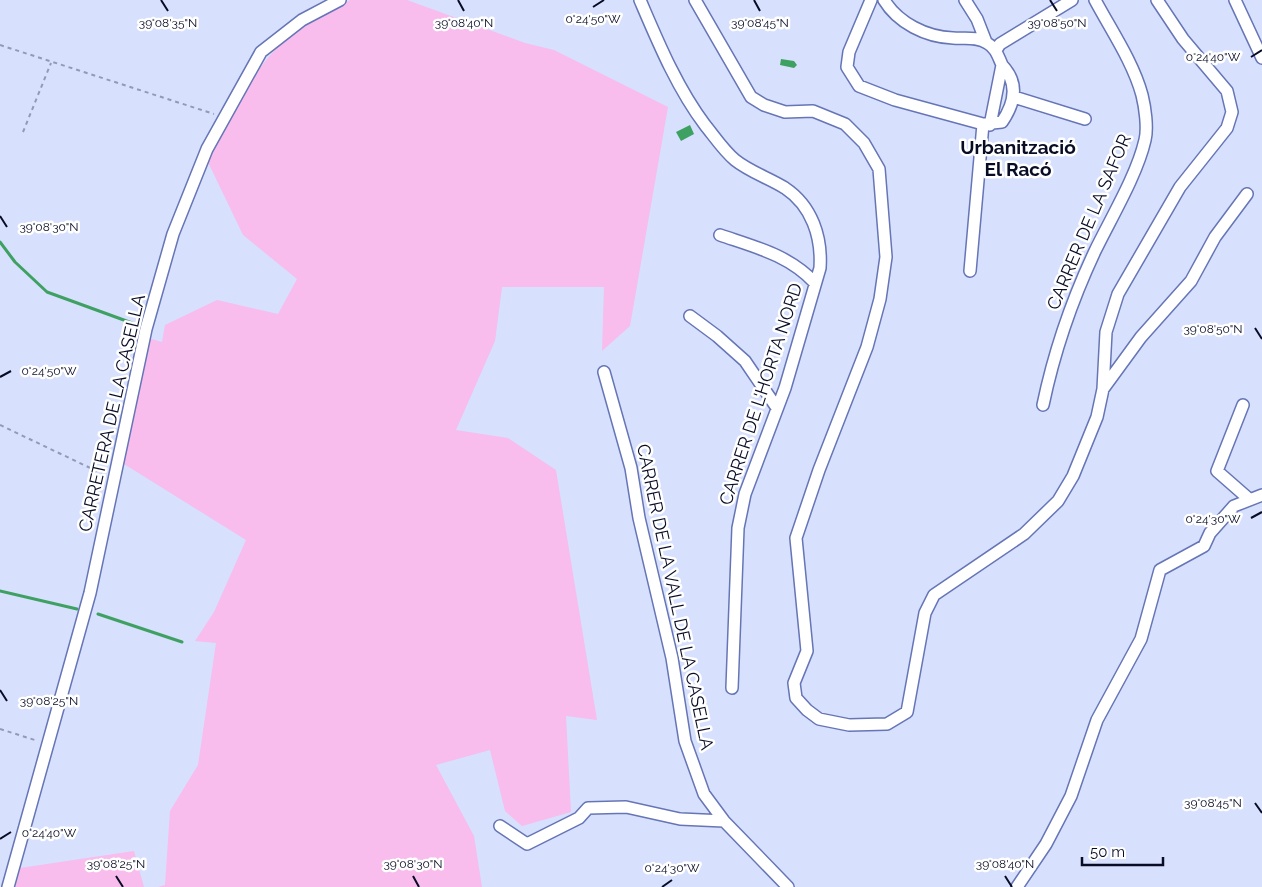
<svg xmlns="http://www.w3.org/2000/svg" width="1262" height="887" viewBox="0 0 1262 887" font-family="Raleway,sans-serif">
<style>
.green{fill:#f8bced}
.water{fill:#3ea162}
.lines{fill:none;stroke-linecap:round;stroke-linejoin:round}
.stream{stroke:#3ea162;stroke-width:3}
.minor-casing{stroke:#6675b6;stroke-width:14}
.path{stroke:#939ab6;stroke-width:2;stroke-dasharray:4 4;stroke-linecap:butt}
.minor{stroke:#fff;stroke-width:11}
.ticks{fill:none;stroke:#080c24;stroke-width:2}
.labels{text-anchor:middle;stroke-width:5;stroke-linejoin:round;paint-order:stroke}
.street-label{font-size:18px;fill:#080c24;stroke:#fff}
.neighbourhood-label{font-size:19px;font-weight:bold;fill:#080c24;stroke:#fff}
.ticks-label{font-size:12px;text-anchor:middle;fill:#080c24;stroke:#fff;stroke-width:5;stroke-linejoin:round;paint-order:stroke}
</style>
<rect width="100%" height="100%" fill="#d7e0fd"/>
<path class="green" d="M 350,0 L 407,0 L 525,43 L 554,50 L 668,107 L 630,326 L 602,351 L 604,287 L 502,287 L 495,341 L 456,430 L 508,438 L 556,470 L 597,720 L 566,716 L 571,812 L 522,826 L 505,811 L 490,750 L 436,765 L 474,836 L 482,887 L 158,887 L 165,885 L 170,811 L 198,765 L 216,643 L 195,641 L 214,612 L 246,540 L 124,464 L 148,338 L 162,342 L 165,325 L 217,300 L 278,314 L 297,279 L 243,235 L 207,160 C 228,123 250,72 282,43 C 302,25 327,13 350,0 Z
M 134,851 L 144,887 L 15,887 L 20,868 Z"/>
<path class="water" d="M 781,59 L 794,61 L 797,65 L 794,68 L 780,65 Z
M 690,125 L 694,134 L 681,141 L 676,132 Z"/>
<g class="lines">
<path class="stream" d="M 0,242 L 15,262 L 47,292 L 143,327
M 0,591 L 77,609
M 98,614 L 182,642"/>
<defs>
<path id="minor" d="M 640,0 C 658,42 677,88 705,125 C 714,136 724,151 735,160 C 750,172 769,178 785,188 C 812,206 822,237 820,268 L 785,388 L 745,494 L 738,528 L 732,688
M 695,0 L 751,97 L 764,105 L 785,112 L 813,111 L 845,124 L 864,143 L 879,169 L 886,257 L 880,299 L 867,347 L 819,470 L 796,538 L 807,651 L 794,683 L 796,698 L 807,710 L 819,719 L 849,725 L 887,724 L 907,712 L 925,613 L 934,595 L 1024,534 L 1058,501 L 1073,476 L 1097,417 L 1103,389 L 1106,332 L 1118,294 L 1180,187 L 1227,128 L 1232,112 L 1227,91 L 1183,39 L 1157,0
M 871,0 L 849,52 L 847,67 L 859,86 L 895,100 L 983,124 L 1002,122 C 1015,103 1019,83 1002,65 L 990,125
M 884,0 C 898,23 926,37 953,38 C 964,39 977,36 987,43 C 996,48 998,56 1002,65
M 965,0 L 977,19 L 986,42
M 1235,0 L 1262,58
M 996,50 L 1000,44 L 1072,0
M 1014,97 L 1085,119
M 720,235 C 755,247 789,255 815,283
M 970,271 L 983,124
M 690,316 L 717,336 L 745,361 L 777,408
M 604,372 L 631,468 L 639,518 L 672,658 L 685,741 L 704,794 L 724,821 L 788,887
M 1103,389 L 1141,337 L 1191,281 L 1215,237 L 1247,194
M 1043,405 C 1054,352 1072,300 1095,251 C 1111,218 1137,175 1145,140 C 1148,128 1145,107 1142,95 C 1133,62 1111,30 1095,0
M 1243,405 L 1217,471 L 1249,499
M 500,826 L 527,844 L 579,818 L 588,808 L 626,807 L 680,819 L 724,821
M 8,887 L 90,593 L 146,329 L 173,234 L 207,149 L 261,52 L 302,20 L 340,0
M 1017,887 L 1046,844 L 1071,796 L 1097,720 L 1141,639 L 1160,570 L 1204,546 L 1210,533 L 1234,506 L 1262,495"/>
</defs>
<use href="#minor" class="minor-casing"/>
<path class="path" d="M 0,45 L 214,114
M 23,132 L 51,63
M 0,425 L 105,475
M 0,729 L 38,741"/>
<use href="#minor" class="minor"/>
</g>
<path class="ticks" d="M 161,0 L 168,11M 458,0 L 464,11M 754,0 L 760,11M 1050,0 L 1057,11M 593,7 L 604,0M 1251,57 L 1262,50M 0,216 L 7,227M 1255,328 L 1262,339M 0,377 L 11,371M 1251,518 L 1262,512M 0,690 L 7,701M 1255,803 L 1262,813M 0,839 L 11,832M 116,876 L 123,887M 413,876 L 419,887M 1005,876 L 1012,887M 662,887 L 672,880"/>
<g class="labels">
<g class="street-label">
<text transform="translate(1089 222) rotate(-67)" y="6">CARRER DE LA SAFOR</text>
<text transform="translate(761 394) rotate(-72)" y="6">CARRER DE L'HORTA NORD</text>
<text transform="translate(112 413) rotate(-77)" y="6">CARRETERA DE LA CASELLA</text>
<text transform="translate(675 597) rotate(78)" y="6">CARRER DE LA VALL DE LA CASELLA</text>
</g>
<g class="neighbourhood-label">
<text x="1018" y="154">Urbanització<tspan x="1018" dy="22">El Racó</tspan></text>
</g>
</g>
<g class="ticks-label">
<text x="593" y="23">0°24'50"W</text>
<text x="168" y="27">39°08'35"N</text>
<text x="464" y="27">39°08'40"N</text>
<text x="760" y="27">39°08'45"N</text>
<text x="1057" y="27">39°08'50"N</text>
<text x="1213" y="61">0°24'40"W</text>
<text x="49" y="231">39°08'30"N</text>
<text x="1213" y="333">39°08'50"N</text>
<text x="49" y="375">0°24'50"W</text>
<text x="1213" y="523">0°24'30"W</text>
<text x="49" y="705">39°08'25"N</text>
<text x="1213" y="807">39°08'45"N</text>
<text x="49" y="837">0°24'40"W</text>
<text x="116" y="868">39°08'25"N</text>
<text x="413" y="868">39°08'30"N</text>
<text x="1005" y="868">39°08'40"N</text>
<text x="672" y="872">0°24'30"W</text>
</g>
<path d="M1082 857v8h81v-8" fill="none" stroke="#080c24" stroke-width="2.5"/>
<text x="1090" y="857" font-size="15" fill="#080c24" stroke="#ffffff" stroke-width="4" paint-order="stroke">50 m</text>
</svg>
